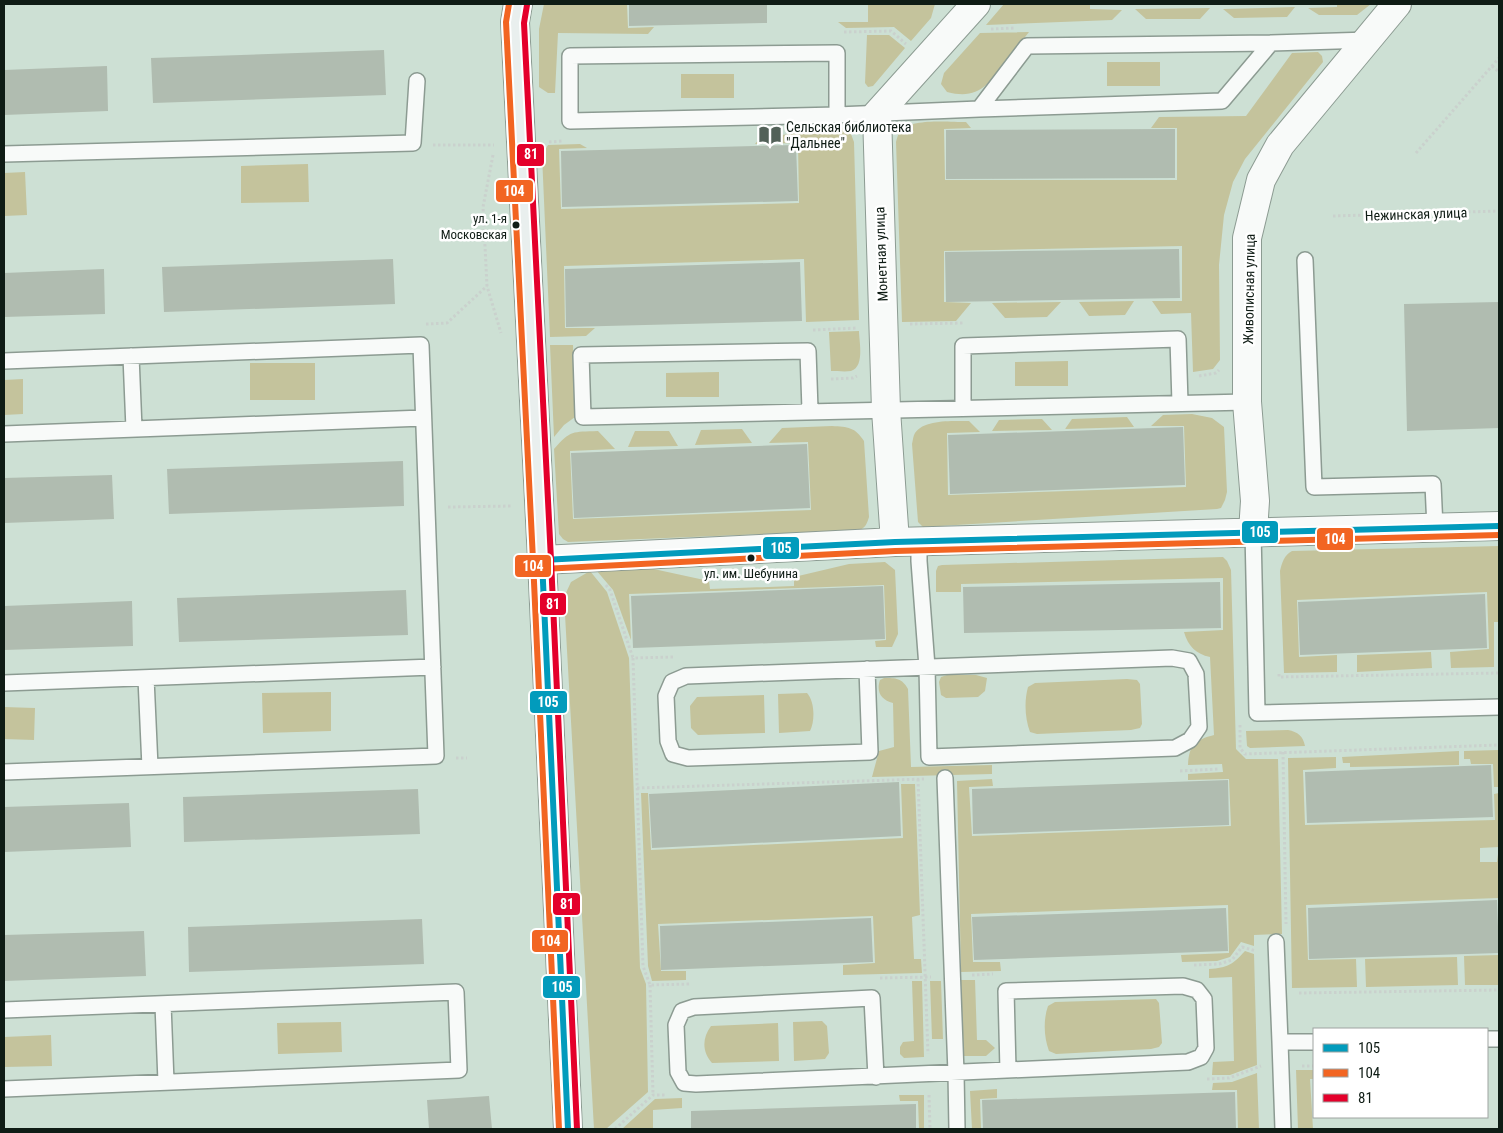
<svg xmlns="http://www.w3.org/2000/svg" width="1503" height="1133" viewBox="0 0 1503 1133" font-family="'Roboto Condensed',sans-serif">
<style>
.green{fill:#c4c39c}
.building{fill:#b0bcb0}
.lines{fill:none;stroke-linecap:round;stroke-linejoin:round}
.lane-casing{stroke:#8c9b92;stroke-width:18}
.street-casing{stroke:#8c9b92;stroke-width:30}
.secondary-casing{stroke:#8c9b92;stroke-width:30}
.path{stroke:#cad1cd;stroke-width:3;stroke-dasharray:2.5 2.5;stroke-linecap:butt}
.lane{stroke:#f8faf9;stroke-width:15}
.street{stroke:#f8faf9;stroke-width:28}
.secondary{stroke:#e9efee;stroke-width:28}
.bus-1-casing{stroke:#fff;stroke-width:10}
.bus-2-casing{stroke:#fff;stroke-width:10}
.bus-3-casing{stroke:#fff;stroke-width:10}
.bus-1{stroke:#029bbc;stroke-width:6}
.bus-2{stroke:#f26522;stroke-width:6}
.bus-3{stroke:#e4002b;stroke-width:6}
.bus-dot{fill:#0f1c15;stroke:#fff;stroke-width:2}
.labels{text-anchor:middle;stroke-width:5;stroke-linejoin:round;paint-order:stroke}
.bus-label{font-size:13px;fill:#0f1c15;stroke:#fff;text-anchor:end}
.poi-label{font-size:14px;fill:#0f1c15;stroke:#fff;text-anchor:start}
.street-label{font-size:14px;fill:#0f1c15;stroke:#fff}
.line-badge{stroke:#fff;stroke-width:2}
.badge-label{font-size:14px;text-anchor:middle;font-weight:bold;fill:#fff}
</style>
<rect width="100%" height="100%" fill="#cde0d4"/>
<path class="green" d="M 544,4 L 627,4 L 628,28 L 654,27 L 648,34 L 558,33 L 555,93 L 548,93 L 539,87 L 539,29 Z
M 868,4 L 935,4 L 931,18 L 911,41 L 894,27 L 846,28 L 838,22 L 868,22 Z
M 1004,4 L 1090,4 L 1090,9 L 1122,10 L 1112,20 L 986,25 Z
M 1337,4 L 1371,4 L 1357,15 L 1319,15 L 1308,8 L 1337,7 Z
M 1295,7 L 1287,17 L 1234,18 L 1223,9 Z
M 1210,8 L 1200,19 L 1146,19 L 1135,9 Z
M 1029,32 C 1021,42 1013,52 1005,63 C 988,85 978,100 947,92 L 941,84 L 944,73 L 980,33 Z
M 867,35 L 889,35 L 905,48 L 873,86 L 868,87 L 865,83 Z
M 1318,52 L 1322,56 L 1323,62 L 1245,159 L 1233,182 L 1224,215 L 1219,265 L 1220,360 L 1213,369 L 1193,372 L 1191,313 L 1161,314 L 1152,301 L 1182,301 L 1182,246 L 944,251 L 944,302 L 971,303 L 956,321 L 902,322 L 896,142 C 897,138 898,134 900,131 C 911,118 949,122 966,122 L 971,128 L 944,129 L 945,180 L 1177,180 L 1177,128 L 1151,128 L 1159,117 L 1246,116 L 1292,53 Z
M 1107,62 L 1160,62 L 1160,86 L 1107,86 Z
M 681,74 L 734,74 L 734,98 L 681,98 Z
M 840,127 L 849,129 L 854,142 L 859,320 L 806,322 L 804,259 L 564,266 L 565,328 L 595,328 L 586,336 L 550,337 L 542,155 L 548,145 L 580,144 L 587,148 L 559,149 L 561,209 L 799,203 L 798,143 L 755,144 L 760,138 Z
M 308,164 L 309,202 L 241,203 L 241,166 Z
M 25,172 L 27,215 L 4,216 L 4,173 Z
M 1134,301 L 1125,315 L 1089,316 L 1079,302 Z
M 1061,302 L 1047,317 L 1005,318 L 992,303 Z
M 859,331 C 859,341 865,367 851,371 C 845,372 837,371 831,371 L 829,332 Z
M 550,345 L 573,345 L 575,417 L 564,425 L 554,437 Z
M 1068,361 L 1068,386 L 1015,386 L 1015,362 Z
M 250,363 L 315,363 L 315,400 L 250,400 Z
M 719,372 L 719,397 L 666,397 L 666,373 Z
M 23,379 L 23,414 L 4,415 L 4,380 Z
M 1192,414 L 1212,418 L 1224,427 L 1227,492 L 1225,500 L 1221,508 L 1217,509 L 923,527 L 918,522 L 912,444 C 913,440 913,436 915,433 C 924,419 954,421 969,421 L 980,432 L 947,433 L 948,495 L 1186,487 L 1184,426 L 1151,426 L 1163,415 Z
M 1127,417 L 1134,427 L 1065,429 L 1072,419 Z
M 1042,419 L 1052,430 L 992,431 L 999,420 Z
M 832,426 C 848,427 855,427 864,441 L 869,517 C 867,523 866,527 860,530 L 568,542 L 563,539 L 559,534 L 554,449 C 571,430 572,432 598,431 L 615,449 L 570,451 L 573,519 L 811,510 L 808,442 L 769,443 L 782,428 Z
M 742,429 L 752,443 L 695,445 L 701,430 Z
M 635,431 L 669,431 L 678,446 L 628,447 Z
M 1499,546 L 1499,622 L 1494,622 L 1494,667 L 1451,668 L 1450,652 L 1489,649 L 1487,592 L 1297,600 L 1299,657 L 1337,655 L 1337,672 L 1284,673 L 1280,571 C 1282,563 1284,555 1292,551 Z
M 1223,557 L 1227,561 L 1231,570 L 1236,749 L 1246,759 L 1278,759 L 1282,934 L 1254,935 L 1254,946 L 1241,942 L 1230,957 L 1217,961 L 1182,962 L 1181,955 L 1229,953 L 1228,905 L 971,914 L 973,962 L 1000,962 L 1001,971 L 961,972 L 957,781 L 992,779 L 993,786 L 969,787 L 972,836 L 1231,826 L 1229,779 L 1188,780 L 1188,774 L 1223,772 L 1222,764 L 1188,765 C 1189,745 1195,740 1214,735 L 1210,657 C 1196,654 1188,646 1184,632 L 1223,630 L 1223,578 L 961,584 L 961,592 L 936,592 L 936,571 L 938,566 L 942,565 Z
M 885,562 L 895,570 L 898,634 L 892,647 L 876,647 L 875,641 L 886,640 L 884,585 L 629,594 L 631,640 L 613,590 L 596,570 L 649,568 L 709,581 L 710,589 L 794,586 L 794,577 L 849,564 Z
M 590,571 L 607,592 L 629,658 L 640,968 L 646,984 L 648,1092 L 606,1129 L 594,1129 L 564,597 L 571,582 Z
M 1431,652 L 1432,668 L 1357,672 L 1357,655 Z
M 947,675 L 976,675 L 987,678 L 985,691 L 978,697 L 946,698 L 941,695 L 939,682 L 941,677 Z
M 884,678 C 896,678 902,678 908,689 L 911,767 L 992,765 L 992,774 L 872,777 L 879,751 L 894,747 L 893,703 C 881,700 876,692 880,680 Z
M 1127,679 L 1137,680 L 1140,684 L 1142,724 L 1140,728 L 1131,730 L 1037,734 L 1030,732 C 1025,719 1024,701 1028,687 L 1035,683 Z
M 331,692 L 331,731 L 263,733 L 262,693 Z
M 807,693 C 815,702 815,721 810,731 L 779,733 L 778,694 Z
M 764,695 L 765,733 L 698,735 L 691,728 L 690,706 L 697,697 Z
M 4,707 L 35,708 L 34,740 L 4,739 Z
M 1288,730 C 1298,732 1303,736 1305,746 L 1250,748 L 1247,746 L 1246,731 Z
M 1499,750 L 1499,787 L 1494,787 L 1493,764 L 1471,764 L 1470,759 L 1464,759 L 1464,751 Z
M 1459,751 L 1459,765 L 1350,767 L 1350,763 L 1343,763 L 1342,757 Z
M 1336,757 L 1336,768 L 1303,770 L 1305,825 L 1495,820 L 1494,794 L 1499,793 L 1499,847 L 1480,848 L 1480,862 L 1497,862 L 1498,854 L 1499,854 L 1499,906 L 1498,898 L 1306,905 L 1308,960 L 1356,959 L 1357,987 L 1292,988 L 1288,758 Z
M 901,784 L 915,784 L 920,915 L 912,917 L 914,959 L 921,959 L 922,973 L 843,975 L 843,965 L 875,963 L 873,916 L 658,924 L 661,971 L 686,971 L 686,980 L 652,981 L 648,966 L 641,793 L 648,793 L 651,850 L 903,838 Z
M 1245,951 L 1254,954 L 1257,1065 L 1230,1075 L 1212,1075 L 1213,1062 L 1234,1061 L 1232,977 L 1209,978 L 1209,969 C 1228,968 1233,964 1245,951 Z
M 1499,955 L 1499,985 L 1465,985 L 1464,956 Z
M 1457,957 L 1458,985 L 1366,987 L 1365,959 Z
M 961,980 L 975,980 L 977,1040 L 986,1040 L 995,1048 L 986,1056 L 963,1056 Z
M 912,981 L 922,981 L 924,1057 L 904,1058 L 900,1054 L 900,1047 L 903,1042 L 914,1041 Z
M 930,981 L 941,981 L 943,1039 L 932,1039 Z
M 1156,999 L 1159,1003 L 1162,1043 L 1159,1047 L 1151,1049 L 1056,1054 L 1049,1051 C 1044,1038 1043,1020 1048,1006 L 1055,1002 Z
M 822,1021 L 827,1026 L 829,1053 L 825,1059 L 794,1061 L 793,1022 Z
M 341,1022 L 342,1052 L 278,1054 L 277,1023 Z
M 778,1023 L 779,1061 L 712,1063 C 702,1052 702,1038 711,1026 Z
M 51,1035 L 52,1066 L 4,1067 L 4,1037 Z
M 1296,1070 L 1314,1070 L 1314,1079 L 1310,1079 L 1313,1129 L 1298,1129 Z
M 1257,1073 L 1259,1129 L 1238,1129 L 1237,1090 L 1212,1090 L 1213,1083 L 1232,1082 Z
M 997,1089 L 997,1098 L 980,1099 L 981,1129 L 972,1129 L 970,1091 Z
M 899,1095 L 924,1095 L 924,1129 L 919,1129 L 918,1101 L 900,1101 Z
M 682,1098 L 682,1108 L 653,1110 L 653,1129 L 622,1129 L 655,1099 Z"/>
<path class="building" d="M 629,4 L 767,4 L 767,23 L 629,26 Z
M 384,50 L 386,95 L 153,103 L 151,58 Z
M 107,66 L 108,111 L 4,115 L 4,70 Z
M 1175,129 L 1175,178 L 946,179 L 946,130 Z
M 796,145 L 798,201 L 562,207 L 561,151 Z
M 1179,249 L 1180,298 L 946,302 L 945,252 Z
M 393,259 L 395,304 L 164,312 L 162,267 Z
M 800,262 L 802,321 L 566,327 L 565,269 Z
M 104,269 L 105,314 L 4,317 L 4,273 Z
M 1499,302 L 1499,428 L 1407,431 L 1404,304 Z
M 1183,427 L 1185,485 L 950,494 L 948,435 Z
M 807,444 L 810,508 L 574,518 L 571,453 Z
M 403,461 L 404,506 L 169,514 L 167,469 Z
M 112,475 L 114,519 L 4,523 L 4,478 Z
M 1220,582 L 1221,628 L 964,633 L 963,587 Z
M 883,586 L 885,639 L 633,648 L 631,596 Z
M 406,590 L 408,635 L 179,642 L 177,598 Z
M 1485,594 L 1487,648 L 1300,655 L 1298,602 Z
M 132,601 L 133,646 L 4,650 L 4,606 Z
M 1491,765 L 1493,817 L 1307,823 L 1305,772 Z
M 1228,780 L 1229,825 L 973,834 L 972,789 Z
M 899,782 L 901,836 L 652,848 L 649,794 Z
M 418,789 L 420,834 L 184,842 L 183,797 Z
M 129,803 L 131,847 L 4,852 L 4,807 Z
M 1497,900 L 1499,953 L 1309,959 L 1308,908 Z
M 1226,908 L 1228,951 L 974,960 L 972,917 Z
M 871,918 L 873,962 L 661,970 L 660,926 Z
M 422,919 L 424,964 L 189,972 L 188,927 Z
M 144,931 L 146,976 L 4,981 L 4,935 Z
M 1235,1092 L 1236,1129 L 983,1129 L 982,1100 Z
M 489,1096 L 492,1129 L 429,1129 L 427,1100 Z
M 916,1104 L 916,1129 L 691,1129 L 691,1111 Z"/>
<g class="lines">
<defs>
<path id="lane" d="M 979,109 L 1222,101 L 1271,43
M 837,115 L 837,53 L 570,56 L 570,121 L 837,115 L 979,109 L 1027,46 L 1271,43 L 1369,40
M 4,154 L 413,143 L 417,81
M 1305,260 L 1314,487 L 1433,484 L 1435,528
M 131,356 L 134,429
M 4,361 L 421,345 L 436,756 L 4,772
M 963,408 L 963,346 L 1178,339 L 1180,403
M 810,410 L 808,351 L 581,355 L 583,417 L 1247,402
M 4,434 L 423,418
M 1253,532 L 1257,713 L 1499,707
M 867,669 L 870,752 L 688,758 L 673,754 L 668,741 L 666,696 L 672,682 L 686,676 C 848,670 1010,664 1172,658 L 1189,661 L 1196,674 L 1199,727 L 1190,740 L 1175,748 L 929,757 L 927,667 L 919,561 L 919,541
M 146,678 L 150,767
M 4,683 L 433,667
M 945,778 L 956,1073 L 957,1129
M 1276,942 L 1280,1042
M 163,1004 L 166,1082
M 4,1010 L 456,992 L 459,1070 L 4,1089
M 1487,1039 L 1499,1039
M 876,1077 L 872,998 L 694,1007 L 682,1011 L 676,1025 L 678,1072 L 684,1083 L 696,1084 C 860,1077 1024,1070 1188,1062 L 1201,1057 L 1206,1048 L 1204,999 L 1197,990 L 1183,986 L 1006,991 L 1008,1070
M 1283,1129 L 1280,1042 L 1314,1042"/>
<path id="street" d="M 1253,532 L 1255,501 L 1247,402 L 1247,238 L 1261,180 L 1280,145 L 1397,4
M 895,542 L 886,410 L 877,114 L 976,4
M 542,560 L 895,542 L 1499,526"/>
<path id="secondary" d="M 518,4 L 515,22 L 542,560 L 568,1129"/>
</defs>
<use href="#lane" class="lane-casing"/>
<use href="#street" class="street-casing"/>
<use href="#secondary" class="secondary-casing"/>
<path class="path" d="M 991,29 L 1014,28
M 844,32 L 891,31 L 906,44
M 1492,66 L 1499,72
M 549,142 L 563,141
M 433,145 L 494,145
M 1416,153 L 1499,58
M 493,155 L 483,207 L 487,286 L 501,333
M 1333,216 L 1499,211
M 426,324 L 447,323 L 487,286
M 910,324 L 963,323
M 813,330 L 857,328
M 1199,376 L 1216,373 L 1219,370
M 831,379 L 853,378 L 857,376
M 448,507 L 511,506
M 606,585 L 610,590 L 633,658
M 673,657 L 633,658 L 643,966 L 650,985 L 691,984
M 1279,674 L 1279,677 L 1499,673
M 1240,725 L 1240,748 L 1245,754 L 1499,745
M 1283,752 L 1286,924
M 456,758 L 467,758
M 1180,771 L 1218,769
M 918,779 L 928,1054
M 637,788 L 924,779
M 1194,965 L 1219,964 L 1232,960 L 1242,947 L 1256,951
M 972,975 L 993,974
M 880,978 L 931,977
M 650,985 L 653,1095
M 1299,993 L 1499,990
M 1302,1066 L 1314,1066
M 1207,1079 L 1229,1078 L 1261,1066
M 929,1095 L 930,1129
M 615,1129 L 653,1095 L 666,1095"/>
<use href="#lane" class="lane"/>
<use href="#street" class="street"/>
<use href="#secondary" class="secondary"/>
<defs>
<path id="bus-1" d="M 542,560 L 895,542 L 1499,526
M 542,560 L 568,1129"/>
<path id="bus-2" d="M 509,4 L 506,22 L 533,560 L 559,1129
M 542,569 L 895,551 L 1499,535"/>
<path id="bus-3" d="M 527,5 L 524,23 L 551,560 L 577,1129"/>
</defs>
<use href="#bus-1" class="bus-1-casing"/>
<use href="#bus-2" class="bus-2-casing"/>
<use href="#bus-3" class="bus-3-casing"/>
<use href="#bus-1" class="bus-1"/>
<use href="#bus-2" class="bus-2"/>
<use href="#bus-3" class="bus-3"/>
</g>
<defs>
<symbol id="library-bare" viewBox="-9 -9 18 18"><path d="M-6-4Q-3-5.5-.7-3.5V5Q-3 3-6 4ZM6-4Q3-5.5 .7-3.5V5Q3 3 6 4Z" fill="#526158" stroke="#fff" stroke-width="2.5" paint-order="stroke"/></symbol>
</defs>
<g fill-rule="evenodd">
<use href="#library-bare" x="754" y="119" width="32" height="32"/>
</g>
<g class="bus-dot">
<circle cx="516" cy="225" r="4.5"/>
<circle cx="751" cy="558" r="4.5"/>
</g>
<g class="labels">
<g class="bus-label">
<text x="507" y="223">ул. 1-я<tspan x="507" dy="16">Московская</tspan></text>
<text x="751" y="578" text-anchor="middle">ул. им. Шебунина</text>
</g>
<g class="poi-label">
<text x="786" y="132">Сельская библиотека<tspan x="786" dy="16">"Дальнее"</tspan></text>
</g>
<g class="street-label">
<text transform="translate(1416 214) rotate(-2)" y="5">Нежинская улица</text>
<text transform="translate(881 254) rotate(-92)" y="5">Монетная улица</text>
<text transform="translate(1249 289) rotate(-89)" y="5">Живописная улица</text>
</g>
</g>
<g class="line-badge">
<rect x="516" y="143" width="29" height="24" rx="5" fill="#e4002b"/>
<rect x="495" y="179" width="39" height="24" rx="5" fill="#f26522"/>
<rect x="1241" y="520" width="38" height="24" rx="5" fill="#029bbc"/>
<rect x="1316" y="527" width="38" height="24" rx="5" fill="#f26522"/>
<rect x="762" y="536" width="38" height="24" rx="5" fill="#029bbc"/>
<rect x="514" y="554" width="38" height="24" rx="5" fill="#f26522"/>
<rect x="539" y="592" width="28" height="24" rx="5" fill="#e4002b"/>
<rect x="529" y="690" width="39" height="24" rx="5" fill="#029bbc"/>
<rect x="552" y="892" width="29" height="24" rx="5" fill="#e4002b"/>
<rect x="531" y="929" width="38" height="24" rx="5" fill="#f26522"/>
<rect x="542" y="975" width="39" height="24" rx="5" fill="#029bbc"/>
</g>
<g class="badge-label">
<text x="531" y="159">81</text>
<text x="514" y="196">104</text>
<text x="1260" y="537">105</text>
<text x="1335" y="544">104</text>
<text x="781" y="553">105</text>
<text x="533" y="571">104</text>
<text x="553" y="609">81</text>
<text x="548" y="707">105</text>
<text x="567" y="909">81</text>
<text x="550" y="946">104</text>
<text x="562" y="992">105</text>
</g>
<rect width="1503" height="1133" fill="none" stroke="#0f1c15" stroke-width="10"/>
<rect x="1313" y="1028" width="175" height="90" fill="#ffffff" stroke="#9fa4a1"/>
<rect x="1323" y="1044" width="25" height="8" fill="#029bbc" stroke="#9fa4a1"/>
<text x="1358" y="1053" font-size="15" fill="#0f1c15">105</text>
<rect x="1323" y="1069" width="25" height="8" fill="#f26522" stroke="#9fa4a1"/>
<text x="1358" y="1078" font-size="15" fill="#0f1c15">104</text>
<rect x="1323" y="1094" width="25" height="8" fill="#e4002b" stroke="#9fa4a1"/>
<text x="1358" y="1103" font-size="15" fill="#0f1c15">81</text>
</svg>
